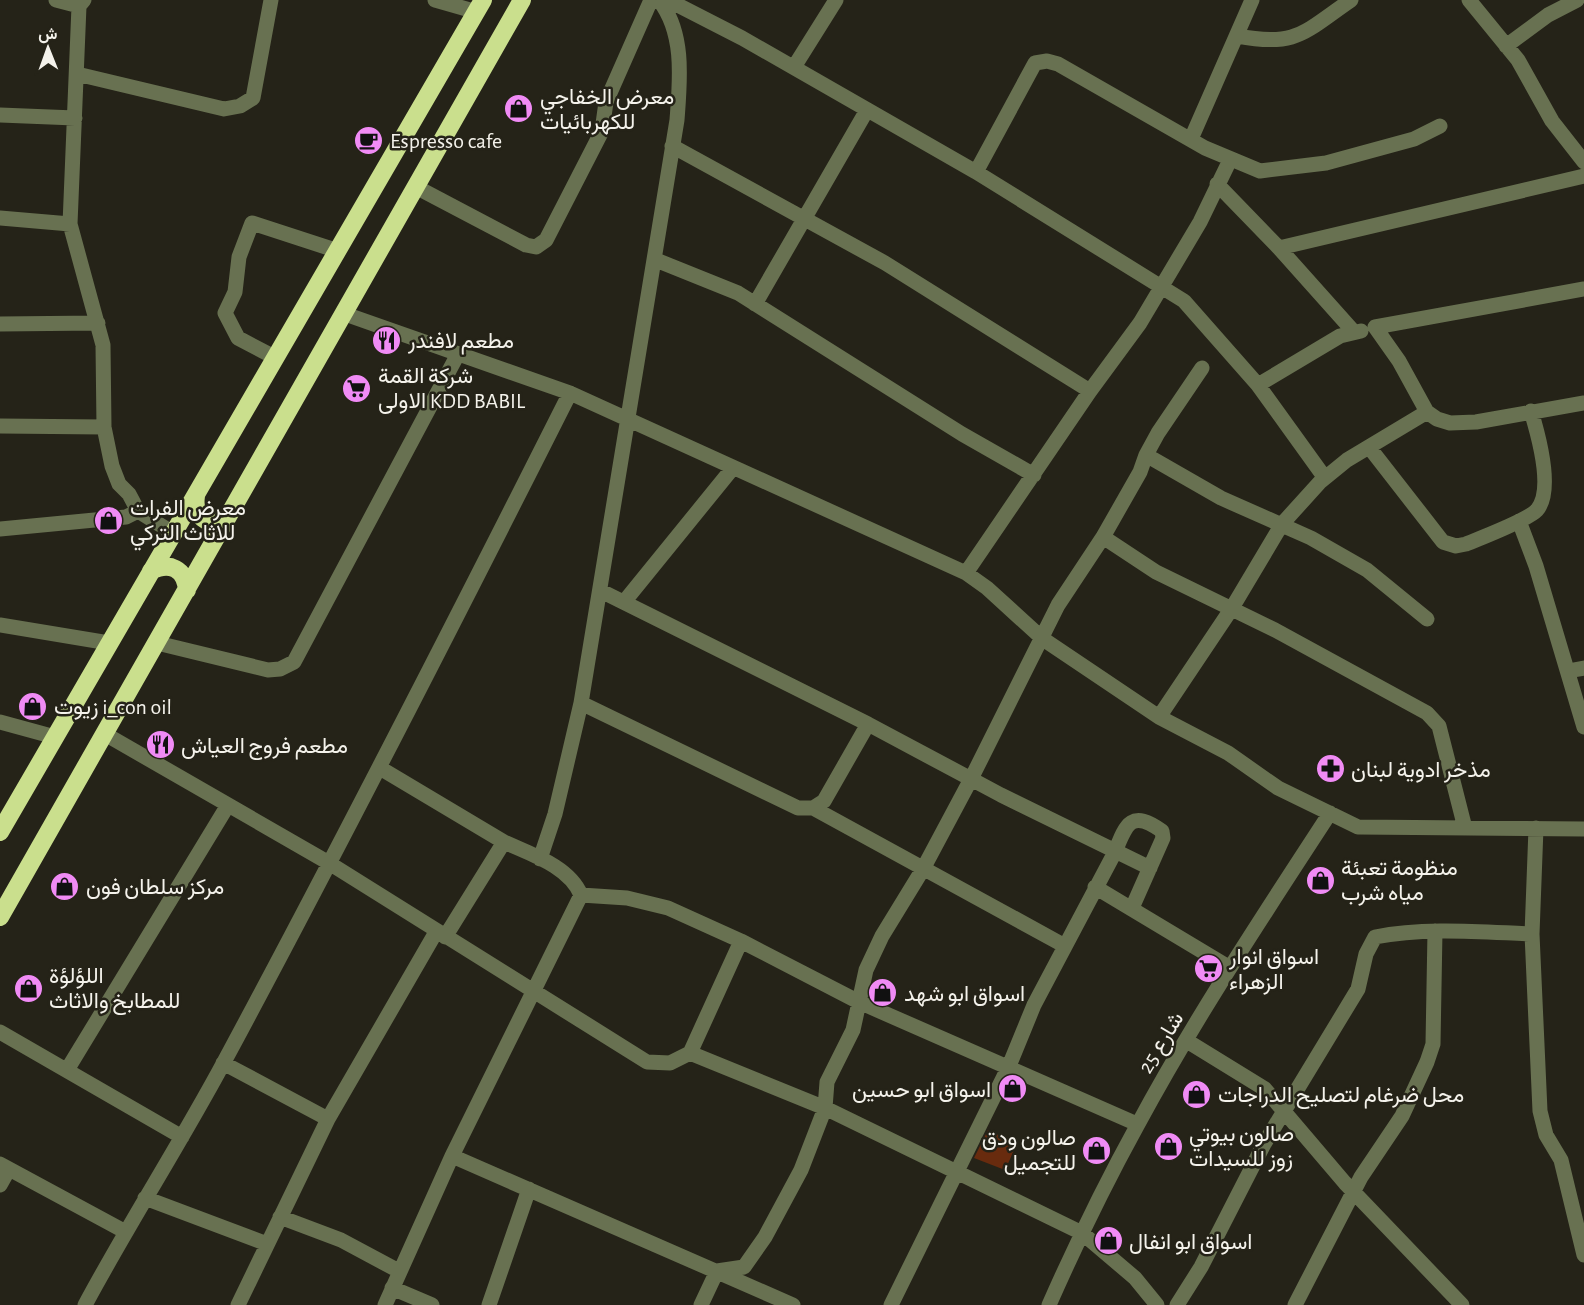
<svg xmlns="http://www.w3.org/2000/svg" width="1584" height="1305" viewBox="0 0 1584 1305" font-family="'Alegreya Sans',Vazirmatn,sans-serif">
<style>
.green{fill:#682b0e}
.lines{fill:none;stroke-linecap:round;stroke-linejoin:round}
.minor{stroke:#687151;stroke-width:15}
.highway{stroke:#cadf8d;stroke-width:18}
.labels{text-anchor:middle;stroke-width:5;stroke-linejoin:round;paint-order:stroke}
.poi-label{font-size:22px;fill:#f4f2eb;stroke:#252318;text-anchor:start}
.street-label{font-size:22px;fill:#f4f2eb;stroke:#252318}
</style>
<rect width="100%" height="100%" fill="#252318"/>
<path class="green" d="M 988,1130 L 1017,1144 L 1005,1170 L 974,1158 Z"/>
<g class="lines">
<path class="minor" d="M 56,0 L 79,6 L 84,0
M 435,0 L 477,12
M 668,0 L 742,38 L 976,172 L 1184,301 L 1258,385 L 1325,478
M 1469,0 L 1518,60 L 1552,121 L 1584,162
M 79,6 L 70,224 L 103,345 L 104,427 L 112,466 L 119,484 L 129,494 L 138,511
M 1237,36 C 1297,47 1303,33 1351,0
M 1506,46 L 1548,15 L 1577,0
M 794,67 L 836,0
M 77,74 L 224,109 L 240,106 L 253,98 L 271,0
M 0,115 L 75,118
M 1191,139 L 1252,0
M 672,146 L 885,263 L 1090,391
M 976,172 L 1035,63 L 1047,61 L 1058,64 L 1205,148 L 1260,171 L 1326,163 L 1414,139 L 1440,126
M 1217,184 L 1279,248 L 1354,332
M 416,187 L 526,245 L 536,247 L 546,240 L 602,131 L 606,102 L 651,0
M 0,218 L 70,224
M 1279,248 L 1584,176
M 656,260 L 738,293 L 962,434 L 1034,475
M 1584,289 L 1375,327 L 1399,361 L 1427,412 L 1437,419 L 1450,423 L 1476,422 L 1584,403
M 755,304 L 867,110
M 345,314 L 570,393 L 966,573 L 987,588 L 1043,639 L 1159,717 L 1228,753 L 1278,788 L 1358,827 L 1584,829
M 0,324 L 98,323
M 276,358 L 238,338 L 225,313 L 235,292 L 239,257 L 252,223 L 338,251
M 1202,368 L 1158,433 L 1146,455 L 1221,498 L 1311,538 L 1367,570 L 1427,619
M 1258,385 L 1340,336 L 1361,331
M 0,426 L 104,427
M 1369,447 L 1443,542 L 1456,546 L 1466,544 C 1481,538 1528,520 1537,510 C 1554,490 1538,434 1531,411
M 1519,521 L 1536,566 L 1584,727
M 0,529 L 126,517 L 138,511 L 173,533
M 1103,537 L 1156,572 L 1275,630 L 1427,713 L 1439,726 L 1465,828
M 966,573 L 1090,391 L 1140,323 L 1200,222 L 1230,160
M 601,591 L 868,724 L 1001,795 L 1150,868
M 624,602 L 732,469
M 0,625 L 109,643
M 157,643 L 268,670 L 280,669 L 294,662 L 458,354
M 1568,671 L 1584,668
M 581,703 L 798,808 L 813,808 L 824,801 L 868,724
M 1159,717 L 1232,608 L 1282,524 L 1320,482 L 1347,460 L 1427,412
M 0,722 L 55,737
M 105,734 L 329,863 L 647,1062 L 670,1063 L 690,1053 L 741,941
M 380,768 L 504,842
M 813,808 L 1065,946
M 1536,828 L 1532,934 L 1540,1111 L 1546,1135 L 1561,1160 L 1584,1255
M 540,859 L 555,814 L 581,703 L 677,120 C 680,80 685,33 659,0
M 1095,887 L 1230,968
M 581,895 L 627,898 L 668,908 L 741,941 L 859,1002 L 1137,1124
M 0,1032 L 182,1137
M 1187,1041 L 1265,1089 L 1345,1183 L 1462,1305
M 690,1053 L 825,1108 L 1082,1233 L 1135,1278 L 1157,1305
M 223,1063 L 328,1119
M 67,1070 L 228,805
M 452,1156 L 793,1305
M 0,1164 L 124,1231
M 0,1185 L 9,1169
M 145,1198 L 267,1244
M 280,1217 L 341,1240 L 399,1271
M 392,1288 L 432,1305
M 85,1305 C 129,1223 180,1144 224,1062 C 343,841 457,617 570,393
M 238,1305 L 328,1119 L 436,932
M 385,1305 L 452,1156 L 581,895 C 569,866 530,854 504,842 L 445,937
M 489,1305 L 529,1189
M 701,1305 L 717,1271 L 744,1267 L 765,1237 L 801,1170 L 825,1108 L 827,1082 L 853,1030 L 866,970 L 882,936 L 923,869 L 971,779 L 1058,605 L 1103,537 L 1140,472 L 1146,455
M 891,1305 L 1009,1066 L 1034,1005 L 1115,852 C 1126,824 1131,809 1162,831 L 1163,838 L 1132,908
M 1049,1305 C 1076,1244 1105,1184 1137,1126 C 1195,1018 1263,916 1330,813
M 1177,1305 L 1201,1267 L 1264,1144 L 1358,989 L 1366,954 L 1375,937 C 1426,927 1480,932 1532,934
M 1295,1305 L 1361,1177 L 1402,1116 L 1427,1062 L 1433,1044 L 1435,931"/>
<path class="highway" d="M 196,496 C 194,510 198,517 211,523 L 227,517
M 151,571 C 170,561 185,569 187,590
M 0,832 L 483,0
M 0,917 L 522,0"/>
</g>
<defs>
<symbol id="shop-disc" viewBox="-11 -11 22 22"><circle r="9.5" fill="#f08bf5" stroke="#252318"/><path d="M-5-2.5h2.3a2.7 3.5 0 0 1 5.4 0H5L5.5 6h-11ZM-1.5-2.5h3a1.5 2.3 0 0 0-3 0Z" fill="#111"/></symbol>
<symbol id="cafe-disc" viewBox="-11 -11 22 22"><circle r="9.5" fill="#f08bf5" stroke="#252318"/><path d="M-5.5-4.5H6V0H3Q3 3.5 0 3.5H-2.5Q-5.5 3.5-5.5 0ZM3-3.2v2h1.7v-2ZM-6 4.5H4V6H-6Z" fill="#111"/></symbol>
<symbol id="restaurant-disc" viewBox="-11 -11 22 22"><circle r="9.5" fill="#f08bf5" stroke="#252318"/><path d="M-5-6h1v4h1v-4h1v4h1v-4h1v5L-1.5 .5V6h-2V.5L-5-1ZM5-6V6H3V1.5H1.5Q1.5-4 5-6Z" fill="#111"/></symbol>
<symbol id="supermarket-disc" viewBox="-11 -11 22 22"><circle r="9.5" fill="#f08bf5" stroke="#252318"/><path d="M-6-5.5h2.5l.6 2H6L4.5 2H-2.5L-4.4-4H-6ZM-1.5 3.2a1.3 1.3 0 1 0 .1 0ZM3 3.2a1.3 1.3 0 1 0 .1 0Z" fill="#111"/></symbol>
<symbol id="pharmacy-disc" viewBox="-11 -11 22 22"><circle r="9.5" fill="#f08bf5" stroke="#252318"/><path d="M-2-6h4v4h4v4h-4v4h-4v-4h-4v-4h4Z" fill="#111"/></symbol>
</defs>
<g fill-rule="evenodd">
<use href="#shop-disc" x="502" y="92" width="33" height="33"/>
<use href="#cafe-disc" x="352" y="124" width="33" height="33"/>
<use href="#restaurant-disc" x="370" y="324" width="33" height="33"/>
<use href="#supermarket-disc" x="340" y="372" width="33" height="33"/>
<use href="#shop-disc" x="92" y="504" width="33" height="33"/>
<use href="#shop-disc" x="16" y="690" width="33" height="33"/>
<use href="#restaurant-disc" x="144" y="728" width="33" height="33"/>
<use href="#pharmacy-disc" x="1314" y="752" width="33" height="33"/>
<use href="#shop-disc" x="1304" y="864" width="33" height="33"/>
<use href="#shop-disc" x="48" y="870" width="33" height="33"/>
<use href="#supermarket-disc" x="1192" y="952" width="33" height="33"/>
<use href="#shop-disc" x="12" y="972" width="33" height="33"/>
<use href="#shop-disc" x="866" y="976" width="33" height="33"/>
<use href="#shop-disc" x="996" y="1072" width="33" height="33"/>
<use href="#shop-disc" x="1180" y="1078" width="33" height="33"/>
<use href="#shop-disc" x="1152" y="1130" width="33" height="33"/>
<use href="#shop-disc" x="1080" y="1134" width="33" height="33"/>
<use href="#shop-disc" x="1092" y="1224" width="33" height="33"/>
</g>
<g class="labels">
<g class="poi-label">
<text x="540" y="104">معرض الخفاجي<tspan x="540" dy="25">للكهربائيات</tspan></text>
<text x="390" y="148">Espresso cafe</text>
<text x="408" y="348">مطعم لافندر</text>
<text x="378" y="383">شركة القمة<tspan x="378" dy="25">الاولى KDD BABIL</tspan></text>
<text x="130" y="515">معرض الفرات<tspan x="130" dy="25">للاثاث التركي</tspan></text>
<text x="54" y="714">زيوت i_con oil</text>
<text x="181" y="753">مطعم فروج العياش</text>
<text x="1351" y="777">مذخر ادوية لبنان</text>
<text x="1341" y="875">منظومة تعبئة<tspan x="1341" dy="25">مياه شرب</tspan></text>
<text x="86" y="894">مركز سلطان فون</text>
<text x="1229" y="964">اسواق انوار<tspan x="1229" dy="25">الزهراء</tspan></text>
<text x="49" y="983">اللؤلؤة<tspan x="49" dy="25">للمطابخ والاثاث</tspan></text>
<text x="904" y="1001">اسواق ابو شهد</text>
<text x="991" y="1097" text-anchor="end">اسواق ابو حسين</text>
<text x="1218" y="1102">محل ضرغام لتصليح الدراجات</text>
<text x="1189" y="1141">صالون بيوتي<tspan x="1189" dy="25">زوز للسيدات</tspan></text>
<text x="1076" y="1145" text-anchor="end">صالون ودق<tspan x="1076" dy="25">للتجميل</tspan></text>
<text x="1129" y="1249">اسواق ابو انفال</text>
</g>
<g class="street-label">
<text transform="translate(1160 1042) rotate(-59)" y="8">شارع 25</text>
</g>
</g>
<g transform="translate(48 48) rotate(359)" stroke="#252318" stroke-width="4.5" paint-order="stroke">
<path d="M0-4.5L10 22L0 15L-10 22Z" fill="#f4f2eb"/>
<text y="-9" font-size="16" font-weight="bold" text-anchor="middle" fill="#f4f2eb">ش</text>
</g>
</svg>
